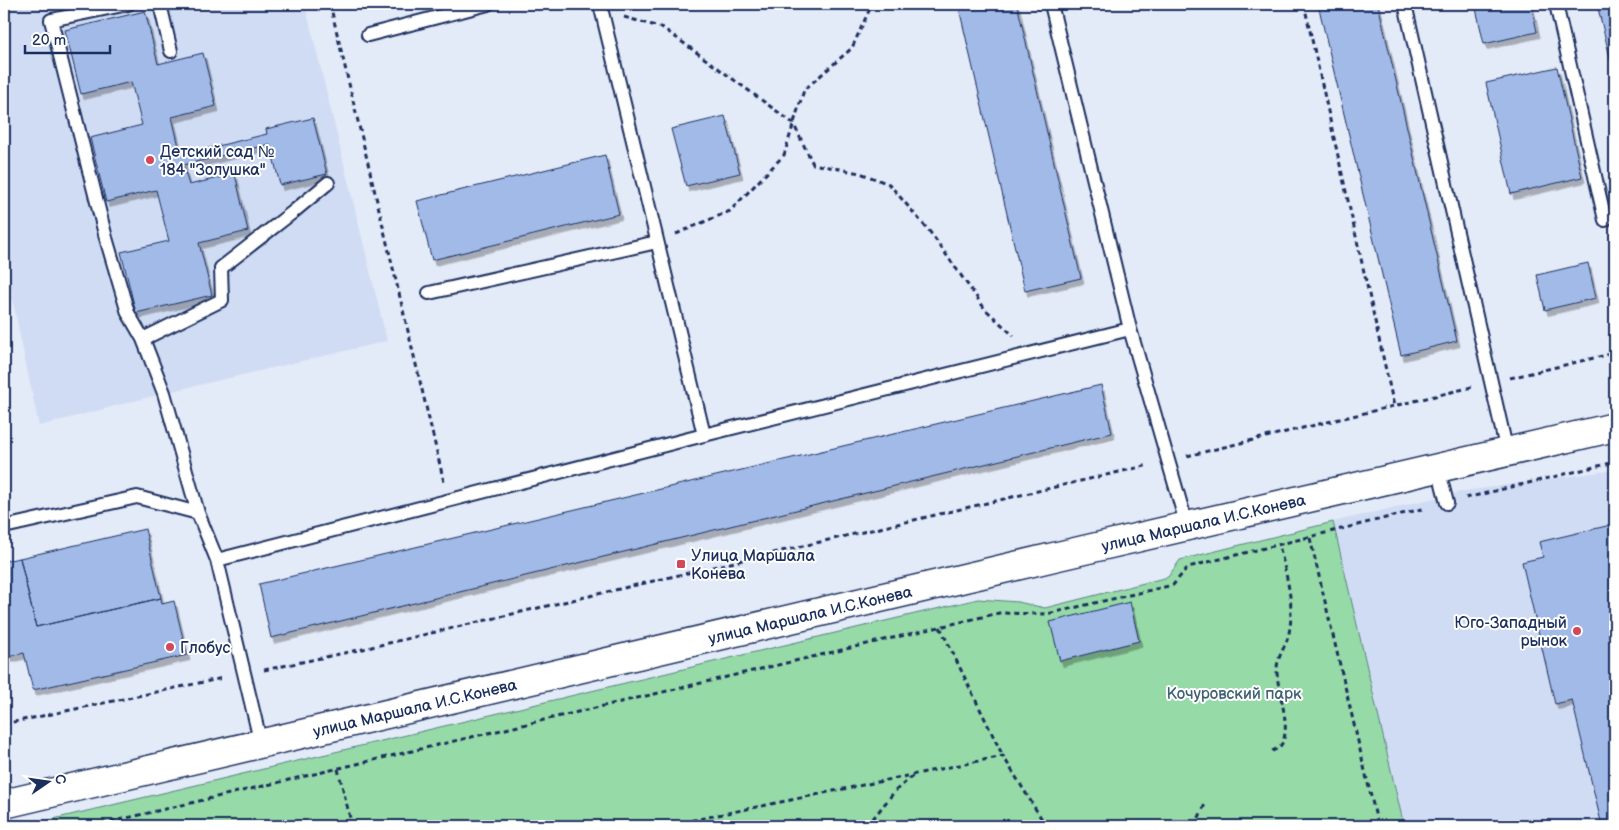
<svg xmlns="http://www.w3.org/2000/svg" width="1619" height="830" viewBox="0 0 1619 830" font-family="'Balsamiq Sans',sans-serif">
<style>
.built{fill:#d0dcf3}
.green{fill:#96daa7;stroke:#588482}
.building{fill:#a2bae7;stroke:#1b2f5e;filter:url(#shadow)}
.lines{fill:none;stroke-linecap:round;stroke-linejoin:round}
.lane-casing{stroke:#1b2f5e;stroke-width:16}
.secondary-casing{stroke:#1b2f5e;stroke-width:31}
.path{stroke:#1b2f5e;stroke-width:3;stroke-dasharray:5 4;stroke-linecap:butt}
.lane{stroke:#fff;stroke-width:12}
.secondary{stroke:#fff;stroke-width:28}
.poi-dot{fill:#d1495b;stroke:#fff;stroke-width:2}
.labels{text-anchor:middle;stroke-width:4;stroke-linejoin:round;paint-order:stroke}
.poi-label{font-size:16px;fill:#1b2f5e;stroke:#fff;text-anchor:start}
.street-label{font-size:16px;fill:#1b2f5e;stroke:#fff}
.park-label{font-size:16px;fill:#406274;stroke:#fff}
</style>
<defs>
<filter id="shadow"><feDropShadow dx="3" dy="5.5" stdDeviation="0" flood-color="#0004"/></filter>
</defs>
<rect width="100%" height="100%" fill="#e3eaf8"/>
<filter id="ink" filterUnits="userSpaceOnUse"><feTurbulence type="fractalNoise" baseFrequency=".02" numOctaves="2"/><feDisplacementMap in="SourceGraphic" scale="10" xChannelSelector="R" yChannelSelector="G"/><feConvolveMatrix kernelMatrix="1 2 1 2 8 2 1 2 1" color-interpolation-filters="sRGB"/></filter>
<g filter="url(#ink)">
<path class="built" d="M 4,4 L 305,4 L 387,341 L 164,393 L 39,426 L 4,259 Z
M 1615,470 L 1615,826 L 1404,826 L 1333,522 L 1465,491 Z"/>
<path class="green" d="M 1333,522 L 1404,826 L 24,826 L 978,599 L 1018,602 L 1045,608 L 1168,577 L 1180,560 Z"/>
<path class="building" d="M 958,4 L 1017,4 L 1081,278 L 1025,291 Z
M 1318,4 L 1378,4 L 1457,341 L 1401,355 Z
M 1475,4 L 1531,4 L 1537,32 L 1484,44 Z
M 1597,4 L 1615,4 L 1615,78 Z
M 145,11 L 158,64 L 203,53 L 216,106 L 172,117 L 181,155 L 267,134 L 266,129 L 313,118 L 327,174 L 280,185 L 270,144 L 183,165 L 189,185 L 235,174 L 248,231 L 199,243 L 212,295 L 136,313 L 121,252 L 169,241 L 156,190 L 106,202 L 90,138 L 142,125 L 131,82 L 81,94 L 65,30 Z
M 1557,67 L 1582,177 L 1511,194 L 1486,83 Z
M 725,116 L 740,173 L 686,186 L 671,129 Z
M 605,155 L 619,214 L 432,260 L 417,201 Z
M 1588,263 L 1596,298 L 1545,310 L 1537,275 Z
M 1101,385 L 1112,433 L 271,638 L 259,584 Z
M 1615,524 L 1615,826 L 1587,826 L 1601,822 L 1572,700 L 1555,704 L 1522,562 L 1543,557 L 1539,542 Z
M 145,529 L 161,598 L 36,627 L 20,558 Z
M 20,558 L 36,627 L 161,598 L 162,604 L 174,601 L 187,655 L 33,690 L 24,653 L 4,658 L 4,561 Z
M 1130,602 L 1139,641 L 1060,661 L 1050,622 Z"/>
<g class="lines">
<defs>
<path id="lane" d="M 128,4 L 51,20 L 106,238 L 128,313 L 143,339 L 164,393 L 198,513
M 160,4 L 171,51
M 600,4 L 704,435
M 1051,4 L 1130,329 L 1187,526
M 1405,4 L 1507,452
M 1556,4 L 1605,220
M 368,35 L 488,4
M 429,293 L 657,242
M 143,339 L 222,300 L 221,268 L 293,212 L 328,183
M 1438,468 L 1447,503
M 4,527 L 137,497 L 198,513 L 217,560 L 261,744
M 217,560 L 704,435 L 1130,329"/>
<g id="secondary">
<path id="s1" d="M 4,804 L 1058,556 L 1615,427"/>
</g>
</defs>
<use href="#lane" class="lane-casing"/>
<use href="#secondary" class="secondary-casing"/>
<path class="path" d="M 330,4 L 444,482
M 1304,4 L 1394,406
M 624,17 L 663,28 L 793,123 L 813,164 L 860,173 L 889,184 L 930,232 L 985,309 L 1014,336
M 676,234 L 730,211 L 784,155 L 804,90 L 852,48 L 872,4
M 1510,378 L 1615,353
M 1187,456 L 1472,387
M 1466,498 L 1615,462
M 1310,538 L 1378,826
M 940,627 L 1003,756
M 264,670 L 363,649 L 1149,465
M 4,724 L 223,678
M 1272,751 C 1275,750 1280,747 1281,745 C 1293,727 1276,689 1277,669 C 1277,656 1287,645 1289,633 C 1295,603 1286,574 1279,545
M 338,769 L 352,826
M 93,826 L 999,613 L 1047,614 L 1173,585 L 1188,567 L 1426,508
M 665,826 L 1003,756 L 1046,826
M 867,826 L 895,791 L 915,774
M 1195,826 L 1206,802"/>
<use href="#lane" class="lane"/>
<use href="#secondary" class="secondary"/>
</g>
</g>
<g class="poi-dot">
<circle cx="150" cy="160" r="5"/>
<rect x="676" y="559" width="10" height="10" rx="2.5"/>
<circle cx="1577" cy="631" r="5"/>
<circle cx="170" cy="647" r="5"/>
</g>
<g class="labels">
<g class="poi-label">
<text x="160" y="157">Детский сад №<tspan x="160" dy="18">184 "Золушка"</tspan></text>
<text x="691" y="561">Улица Маршала<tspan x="691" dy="18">Конева</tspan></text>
<text x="1567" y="628" text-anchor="end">Юго-Западный<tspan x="1567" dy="18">рынок</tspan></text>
<text x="180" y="653">Глобус</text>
</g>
<g class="street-label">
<text dy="6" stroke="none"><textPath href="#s1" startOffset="1232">улица Маршала И.С.Конева</textPath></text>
<text dy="6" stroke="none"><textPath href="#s1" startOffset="828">улица Маршала И.С.Конева</textPath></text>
<text dy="6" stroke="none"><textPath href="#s1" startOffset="422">улица Маршала И.С.Конева</textPath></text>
</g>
<g class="park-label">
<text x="1234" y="699">Кочуровский парк</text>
</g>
</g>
<rect width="1619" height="830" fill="none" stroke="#fff" stroke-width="20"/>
<rect x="10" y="10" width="1599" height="810" fill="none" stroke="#1b2f5e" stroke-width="2" filter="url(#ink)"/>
<g transform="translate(48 782) rotate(77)" stroke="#ffffff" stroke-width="4" paint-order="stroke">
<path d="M0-4L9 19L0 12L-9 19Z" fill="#1b2f5e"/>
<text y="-8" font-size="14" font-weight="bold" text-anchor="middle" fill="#1b2f5e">С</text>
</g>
<path d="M25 45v8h85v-8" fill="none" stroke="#1b2f5e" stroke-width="2.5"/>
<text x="32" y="45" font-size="15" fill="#1b2f5e" stroke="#ffffff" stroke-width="4" paint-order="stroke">20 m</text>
</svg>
